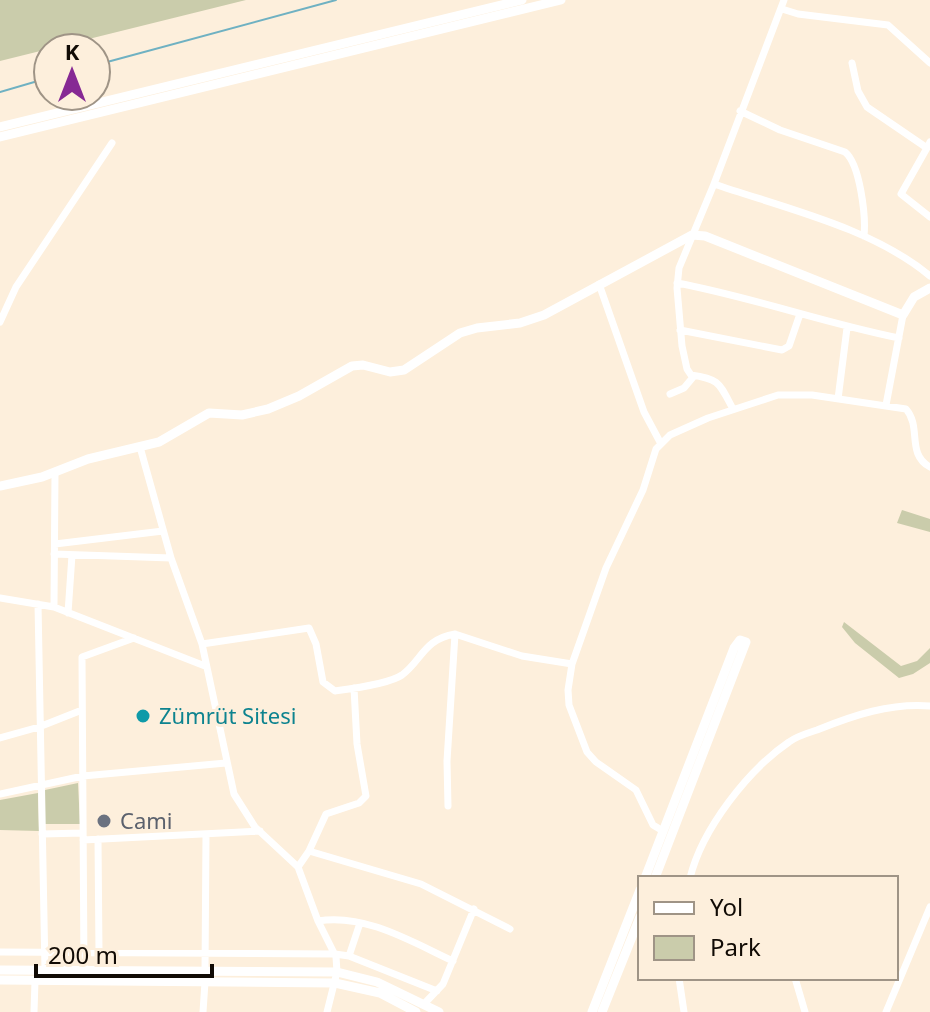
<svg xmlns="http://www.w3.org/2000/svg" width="930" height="1012" viewBox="0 0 930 1012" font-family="'Noto Sans',sans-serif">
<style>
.green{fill:#caccab}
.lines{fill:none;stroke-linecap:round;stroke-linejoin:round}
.stream{stroke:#6fb1c2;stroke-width:2}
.street{stroke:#fff;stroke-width:7}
.secondary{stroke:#fff;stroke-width:9}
.culture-dot{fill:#0f9aa8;stroke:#fdefdc;stroke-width:3}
.worship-dot{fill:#6b7280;stroke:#fdefdc;stroke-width:3}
.labels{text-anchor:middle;stroke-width:6;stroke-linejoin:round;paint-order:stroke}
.culture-label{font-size:22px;fill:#0d838f;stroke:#fdefdc;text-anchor:start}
.worship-label{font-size:22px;fill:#5b616d;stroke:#fdefdc;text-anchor:start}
</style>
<rect width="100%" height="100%" fill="#fdefdc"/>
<path class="green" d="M 0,0 L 246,0 L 0,61 Z
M 902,510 L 930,519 L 930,532 L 897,523 Z
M 844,622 L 901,666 L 917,661 L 930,648 L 930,663 L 913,674 L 899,678 L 855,643 L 842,627 Z
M 78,783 L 80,824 L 45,824 L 45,790 Z
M 38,793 L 39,831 L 0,830 L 0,800 Z"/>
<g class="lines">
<path class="stream" d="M 96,65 L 336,0
M 0,92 L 48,78"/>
<path class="street" d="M 782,9 L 798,14 L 888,25 L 930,63
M 852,63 L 858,91 L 867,107 L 927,148 L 930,142
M 740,111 L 780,130 L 845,152 C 860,164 866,216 864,236
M 927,148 L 901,194 L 930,217
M 714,184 C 784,208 873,228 930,276
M 677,283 C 752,297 824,323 899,338
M 599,284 L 644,412 L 660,442
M 0,322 L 16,287 L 112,143
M 680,330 L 782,350 L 789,346 L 800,314
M 670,394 L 684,388 L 694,376
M 838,399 L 847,328
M 886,405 L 903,315
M 733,409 C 719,383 720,379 691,375 L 687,369 L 682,346 L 677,288 L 679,268 L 714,184 L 784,0
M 140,447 L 171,558 L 202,644 L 234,794 L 255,827 L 298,867 L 318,921 L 336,957 L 337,972 L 327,1012
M 55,544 L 163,531
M 54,554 L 171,558
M 0,598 L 54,607 L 205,666
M 38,604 L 45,971
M 54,607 L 55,473
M 68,613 L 72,555
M 202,644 L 309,628 L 316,644 L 323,682 L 335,691 C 350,689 389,684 402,675 C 422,660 424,639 455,634 L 522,656 L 572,664
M 0,738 L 39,727 L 82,710
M 0,794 L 83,776 L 226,763
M 448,806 L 447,761 L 455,634
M 663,831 L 653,825 L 636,790 L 596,762 L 587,752 L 569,705 L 568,690 L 572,664 L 606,568 L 643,490 L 656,449 L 670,435 L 708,418 L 778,395 L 812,395 L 906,409 C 922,427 906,454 930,467
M 42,834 L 83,833
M 98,839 L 99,953
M 83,840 L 260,831
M 309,851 L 421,884 L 510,929
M 298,867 L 309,851 L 326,814 L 359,803 L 366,796 L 357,744 L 354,688
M 690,878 C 702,829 748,770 789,742 C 797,736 808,733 817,730 C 854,715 890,703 930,706
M 318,921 C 365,913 412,942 453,961
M 0,952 L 335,954 L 349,956 L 437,991
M 349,956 L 360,923
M 84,971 L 82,657 L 134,638
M 205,971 L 206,834
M 679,978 L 684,1012
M 795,978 L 805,1012
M 424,1004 L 443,984 L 474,909
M 34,1012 L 35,981
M 203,1012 L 205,982
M 886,1012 L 930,907"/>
<path class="secondary" d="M 0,127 L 522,0
M 0,137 L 561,0
M 0,486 L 42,477 L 88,459 L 159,442 L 209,413 L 242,415 L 268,409 L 299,396 L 352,366 L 363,365 L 390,372 L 404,370 L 460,333 L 477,328 L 520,323 L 544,315 L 692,235 L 705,236 L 903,315 L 914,297 L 930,288
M 645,878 L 734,648 L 740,640 L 746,642 L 655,878
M 0,970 L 337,972 L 377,982 L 439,1012
M 0,980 L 335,983 L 380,993 L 416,1012
M 592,1012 L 640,890
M 602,1012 L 640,917"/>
</g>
<circle class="culture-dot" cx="143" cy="716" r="8"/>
<circle class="worship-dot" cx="104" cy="821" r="8"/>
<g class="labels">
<g class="culture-label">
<text x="159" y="724">Zümrüt Sitesi</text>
</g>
<g class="worship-label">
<text x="120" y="829">Cami</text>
</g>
</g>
<rect x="638" y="876" width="260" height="104" fill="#fdefdc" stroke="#9f9486" stroke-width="2"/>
<rect x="654" y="902" width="40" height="12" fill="#ffffff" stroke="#9f9486" stroke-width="2"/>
<text x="710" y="916" font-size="24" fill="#110b05">Yol</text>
<rect x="654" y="936" width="40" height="24" fill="#caccab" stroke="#9f9486" stroke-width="2"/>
<text x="710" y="956" font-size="24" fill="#110b05">Park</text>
<g transform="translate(72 72)"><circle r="38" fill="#fdefdc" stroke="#9f9486" stroke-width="2"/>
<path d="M0-6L14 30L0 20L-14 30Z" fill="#862994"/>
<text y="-12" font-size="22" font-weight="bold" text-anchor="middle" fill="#110b05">K</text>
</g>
<path d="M36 964v12h176v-12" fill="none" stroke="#110b05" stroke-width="4"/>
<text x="48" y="964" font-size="24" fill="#110b05" stroke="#fdefdc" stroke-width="6" paint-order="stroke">200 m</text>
</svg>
